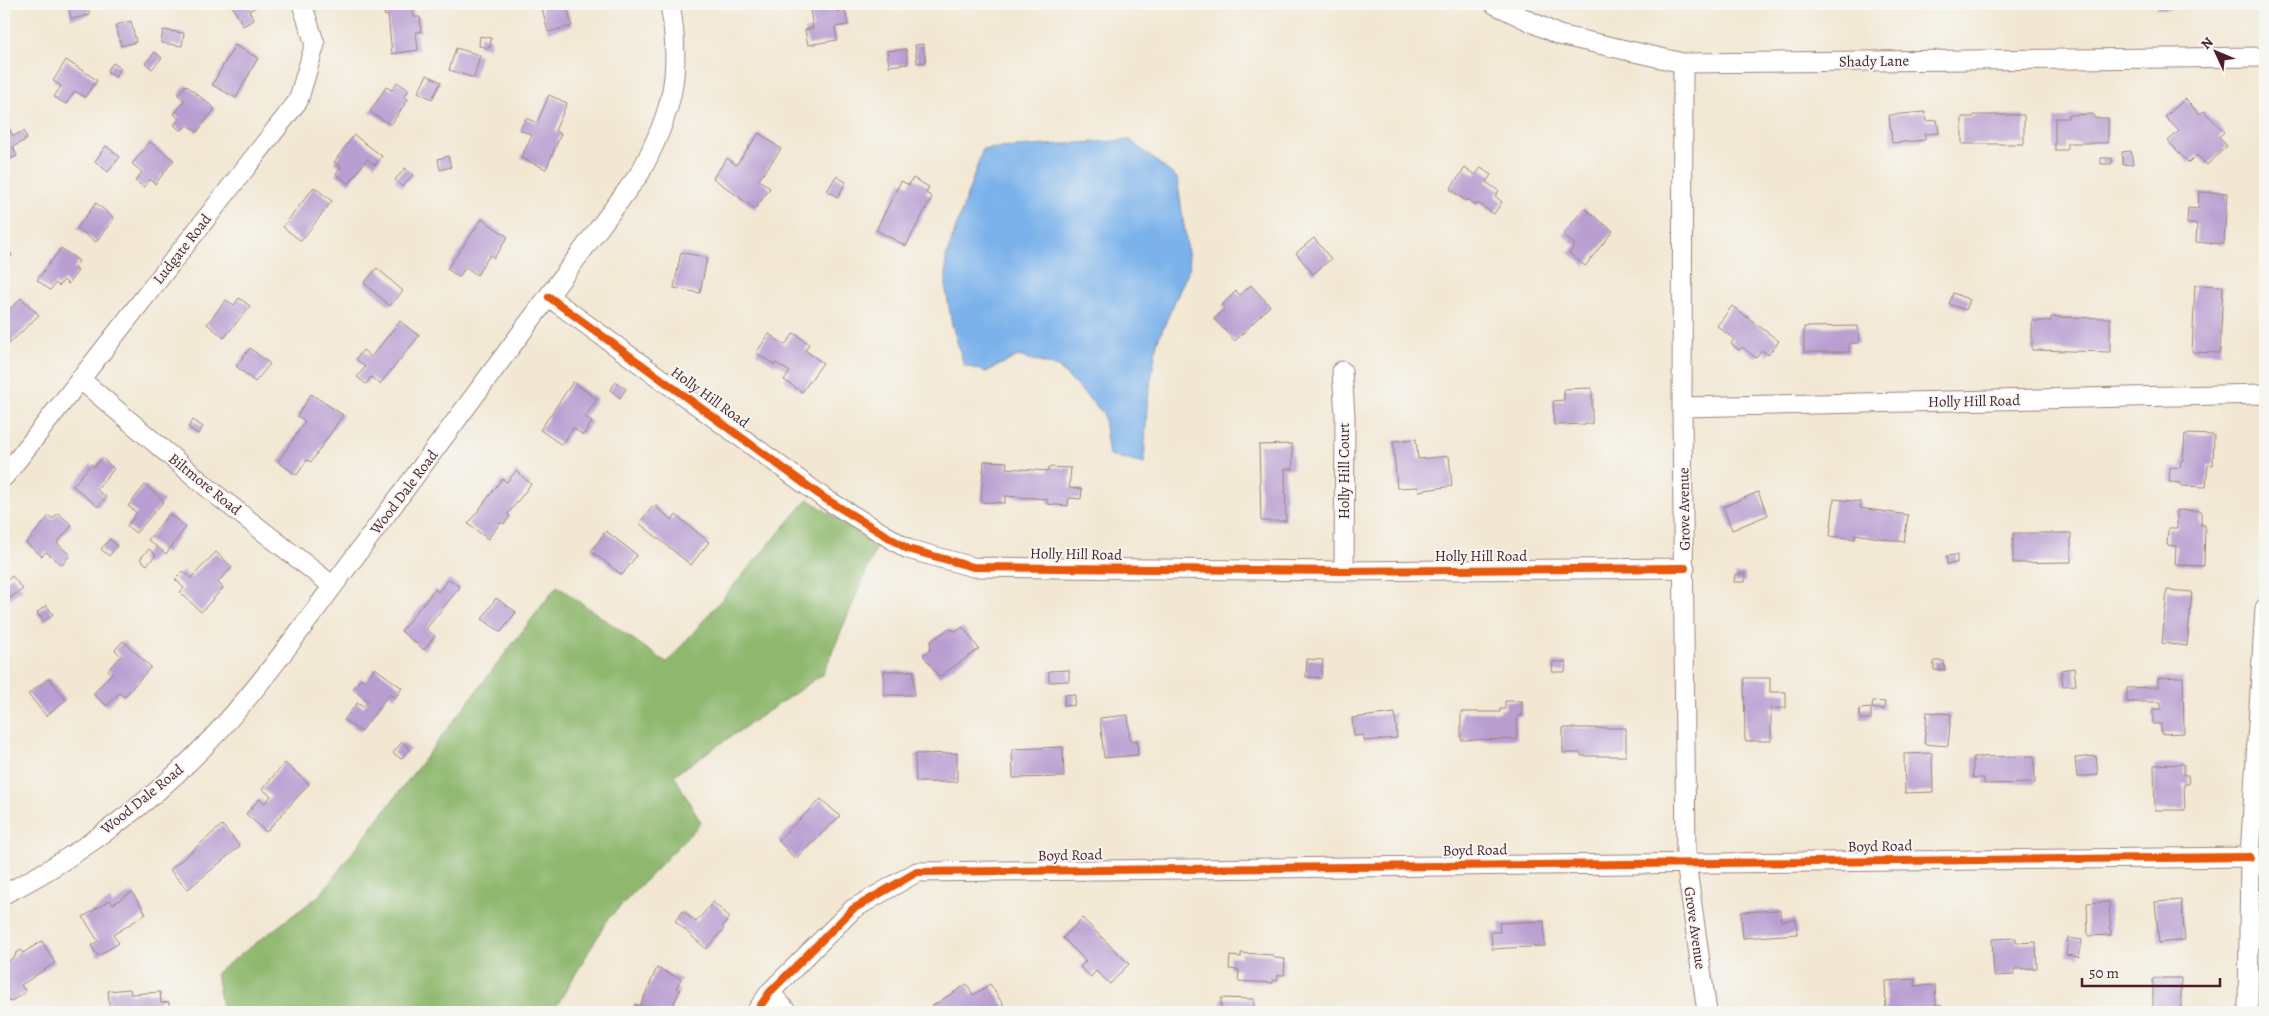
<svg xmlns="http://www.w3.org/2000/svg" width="2269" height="1016" viewBox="0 0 2269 1016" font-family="Alegreya,serif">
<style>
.forest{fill:#8fb86e;stroke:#6c6c4c}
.water{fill:#7cb2eb;stroke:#63688b}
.building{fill:#b99ed1}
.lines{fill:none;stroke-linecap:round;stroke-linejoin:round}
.minor-casing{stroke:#9e837e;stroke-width:21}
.minor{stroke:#fff;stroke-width:19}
.cycleway-casing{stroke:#f6f6f2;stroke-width:11}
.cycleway{stroke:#e8590c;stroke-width:8}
.labels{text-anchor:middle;stroke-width:4;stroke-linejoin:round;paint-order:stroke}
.street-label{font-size:15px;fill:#4a1f2b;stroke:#f6f6f2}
</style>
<rect width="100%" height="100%" fill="#f6f6f2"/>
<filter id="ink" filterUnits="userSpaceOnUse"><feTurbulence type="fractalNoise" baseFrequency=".02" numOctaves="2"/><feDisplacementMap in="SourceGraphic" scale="10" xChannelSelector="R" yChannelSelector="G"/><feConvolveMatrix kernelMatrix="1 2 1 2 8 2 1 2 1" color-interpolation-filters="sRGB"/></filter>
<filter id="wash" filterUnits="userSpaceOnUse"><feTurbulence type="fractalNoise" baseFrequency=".0096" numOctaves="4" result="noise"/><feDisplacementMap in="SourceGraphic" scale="20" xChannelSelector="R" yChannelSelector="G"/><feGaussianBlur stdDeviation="1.12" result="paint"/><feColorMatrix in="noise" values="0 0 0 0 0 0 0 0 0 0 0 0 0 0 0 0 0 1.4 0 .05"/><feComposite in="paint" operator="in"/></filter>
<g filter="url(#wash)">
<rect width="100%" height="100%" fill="#f2e7d2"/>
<path class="forest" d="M 808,499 L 877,546 L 823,674 L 674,775 L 701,823 L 608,919 L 553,1012 L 223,1012 L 216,973 L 320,895 L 557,586 L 667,663 Z"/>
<path class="water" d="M 1130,140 L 1177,178 L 1190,267 L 1157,342 L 1147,405 L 1144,464 L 1109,455 L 1103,413 L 1058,367 L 1018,356 L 986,372 L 964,365 L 952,325 L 946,290 L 946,257 L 983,149 Z"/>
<g id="blocks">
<path class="building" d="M 68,4 L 88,4 L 90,15 L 71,19 Z
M 231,4 L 259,4 L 260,5 L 249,11 L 254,20 L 243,26 Z
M 387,4 L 412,4 L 414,17 L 420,17 L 421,32 L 416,32 L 418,50 L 392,54 L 388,15 L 385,16 L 383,7 L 387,6 Z
M 541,4 L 566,4 L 572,26 L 548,32 Z
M 809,4 L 835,4 L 837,12 L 845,10 L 848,25 L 835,27 L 837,40 L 808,45 L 805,30 L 813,28 Z
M 2157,4 L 2187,4 L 2187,9 L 2157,9 Z
M 131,21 L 136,42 L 121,46 L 116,25 Z
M 163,30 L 184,33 L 182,46 L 161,43 Z
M 480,36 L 491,38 L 490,48 L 479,46 Z
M 923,44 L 926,62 L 917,63 L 915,45 Z
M 235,45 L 258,58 L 236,98 L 212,85 Z
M 456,48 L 480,55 L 474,78 L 449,70 Z
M 906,49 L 908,64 L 889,66 L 887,51 Z
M 155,52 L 162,58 L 152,69 L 145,63 Z
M 66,60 L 97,80 L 85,97 L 75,91 L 66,104 L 54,97 L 61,86 L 53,81 Z
M 113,63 L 121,68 L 115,77 L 107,71 Z
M 427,75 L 441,82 L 432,99 L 418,92 Z
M 397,82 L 409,90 L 404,97 L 408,99 L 391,125 L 370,112 L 386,87 L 392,90 Z
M 186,85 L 215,109 L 197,132 L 187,125 L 181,131 L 174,125 L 179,119 L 174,114 L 185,100 L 178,95 Z
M 549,95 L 567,103 L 555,131 L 561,134 L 546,169 L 521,158 L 532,135 L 520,130 L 526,118 L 537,123 Z
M 2185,99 L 2200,114 L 2204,111 L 2224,132 L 2219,137 L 2227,146 L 2207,165 L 2197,155 L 2189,163 L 2168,141 L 2179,131 L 2165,117 Z
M 1925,112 L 1926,121 L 1937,120 L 1939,133 L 1925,134 L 1925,140 L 1892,143 L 1889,115 Z
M 2093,114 L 2094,118 L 2108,118 L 2108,143 L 2067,143 L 2067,150 L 2055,150 L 2055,118 L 2068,118 L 2068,115 Z
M 1974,115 L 2024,115 L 2024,144 L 1962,144 L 1962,117 L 1973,117 Z
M 4,120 L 5,120 L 13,136 L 24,131 L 27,139 L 13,147 L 17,156 L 4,162 Z
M 759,133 L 781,149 L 759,180 L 770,188 L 755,209 L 713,178 L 727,158 L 736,165 Z
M 354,135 L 382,156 L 375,165 L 367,159 L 349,184 L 336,174 L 341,167 L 334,162 Z
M 150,142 L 174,160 L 155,184 L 150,179 L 144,187 L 135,181 L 142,172 L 132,164 Z
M 106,146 L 120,157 L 108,172 L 95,161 Z
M 2131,151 L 2133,164 L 2123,165 L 2122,152 Z
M 448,156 L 451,167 L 440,170 L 438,159 Z
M 2101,158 L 2112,158 L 2112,164 L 2101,164 Z
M 405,168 L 413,175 L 402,187 L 395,180 Z
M 1465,168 L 1475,175 L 1481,168 L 1491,175 L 1486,182 L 1499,191 L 1495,196 L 1502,202 L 1494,214 L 1478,203 L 1477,206 L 1468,199 L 1466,201 L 1450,189 Z
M 836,176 L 846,182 L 838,197 L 827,191 Z
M 913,178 L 929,187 L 926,193 L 932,197 L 906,246 L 876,230 L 901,181 L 909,185 Z
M 314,187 L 332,201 L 301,241 L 283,227 Z
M 2199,192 L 2227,193 L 2224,244 L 2196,242 L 2197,224 L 2187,224 L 2188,208 L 2198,209 Z
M 96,203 L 114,218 L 96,242 L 77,228 Z
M 1584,208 L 1613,231 L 1585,266 L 1569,253 L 1575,245 L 1563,235 Z
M 482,219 L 508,237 L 494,258 L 490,255 L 477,275 L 466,267 L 459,277 L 447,269 Z
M 1314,238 L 1331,259 L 1313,274 L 1296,253 Z
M 4,248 L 12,255 L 5,264 L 4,263 Z
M 61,248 L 79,261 L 74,268 L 78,271 L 68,284 L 64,280 L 59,286 L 56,283 L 50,290 L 37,280 Z
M 681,252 L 707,258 L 700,293 L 674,288 Z
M 377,268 L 403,291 L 390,306 L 364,283 Z
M 1251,285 L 1270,306 L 1235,341 L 1214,319 L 1225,308 L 1222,305 L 1236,291 L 1240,295 Z
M 2195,285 L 2223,286 L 2220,353 L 2192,352 Z
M 1953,293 L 1970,300 L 1966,310 L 1949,304 Z
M 21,298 L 39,315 L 8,345 L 4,341 L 4,315 Z
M 239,298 L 250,306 L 224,338 L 207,324 L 226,300 L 234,305 Z
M 1732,306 L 1779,341 L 1768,355 L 1762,350 L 1756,358 L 1742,347 L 1739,350 L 1731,344 L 1734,339 L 1717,326 Z
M 2051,317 L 2110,318 L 2110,352 L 2032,350 L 2032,321 L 2051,321 Z
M 400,321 L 419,336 L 380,384 L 371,377 L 366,384 L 357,377 L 365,367 L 356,359 L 363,350 L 371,357 Z
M 1858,326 L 1859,343 L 1849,343 L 1849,352 L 1804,352 L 1804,327 Z
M 794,333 L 809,344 L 805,350 L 823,363 L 802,392 L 784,380 L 790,372 L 776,363 L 775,365 L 756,353 L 769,334 L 785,345 Z
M 250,348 L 270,364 L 255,382 L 236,366 Z
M 573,382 L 597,399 L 585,417 L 592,422 L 583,435 L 573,428 L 562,445 L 540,430 Z
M 616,382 L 626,389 L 620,398 L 610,390 Z
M 1592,388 L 1592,424 L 1554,425 L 1553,401 L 1564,400 L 1564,389 Z
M 311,394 L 343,415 L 311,462 L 307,460 L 297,475 L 278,462 L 305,421 L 297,416 Z
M 193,420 L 203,427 L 198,434 L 188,427 Z
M 2185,434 L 2214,435 L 2213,465 L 2208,465 L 2206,487 L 2181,486 L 2181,483 L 2169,482 L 2170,467 L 2180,468 L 2181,460 L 2183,460 Z
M 1416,439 L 1418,459 L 1449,456 L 1452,486 L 1419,491 L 1418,487 L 1397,488 L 1393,441 Z
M 1292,444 L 1293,469 L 1285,469 L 1286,521 L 1261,521 L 1259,445 Z
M 102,458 L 114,469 L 97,490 L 106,497 L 98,507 L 73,486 L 91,464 L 94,467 Z
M 984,461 L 1007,462 L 1006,468 L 1048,471 L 1049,467 L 1071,468 L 1069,488 L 1082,489 L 1081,499 L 1069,498 L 1068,506 L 1047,504 L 1047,499 L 1005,496 L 1005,503 L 981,502 Z
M 516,471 L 531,484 L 508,514 L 510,516 L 504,524 L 501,522 L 488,539 L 468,524 L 502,479 L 507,482 Z
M 145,485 L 164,501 L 136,533 L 127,526 L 137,513 L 128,506 Z
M 1758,492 L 1768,515 L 1732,530 L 1723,507 Z
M 1834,499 L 1861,502 L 1860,508 L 1908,515 L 1904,542 L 1855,534 L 1855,539 L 1830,536 Z
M 654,505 L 672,520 L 676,515 L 709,542 L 691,565 L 639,523 Z
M 2177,510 L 2201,511 L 2201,525 L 2205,525 L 2204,566 L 2175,565 L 2176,546 L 2167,545 L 2168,528 L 2177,528 Z
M 58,513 L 72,525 L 57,543 L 70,555 L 62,565 L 46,552 L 42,556 L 26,543 L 49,516 L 53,519 Z
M 169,514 L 186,527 L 166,554 L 148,540 Z
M 606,531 L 637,555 L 622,575 L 591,551 Z
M 2013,533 L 2071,533 L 2071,562 L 2013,563 Z
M 110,539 L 117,546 L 109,556 L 101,549 Z
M 149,549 L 156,555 L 147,565 L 140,559 Z
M 216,552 L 232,567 L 218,582 L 223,588 L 201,612 L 180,592 L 184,588 L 175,579 L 183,571 L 191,578 Z
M 1957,555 L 1957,563 L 1947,564 L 1946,556 Z
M 1735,574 L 1745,574 L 1745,582 L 1734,582 Z
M 12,576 L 23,589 L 4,602 L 4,580 L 5,582 Z
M 449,579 L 460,587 L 426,629 L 435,636 L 424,650 L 401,631 L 435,589 L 438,592 Z
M 2167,590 L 2192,592 L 2187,646 L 2162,643 Z
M 496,598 L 516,612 L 501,632 L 482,619 Z
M 46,605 L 53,614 L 44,622 L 37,613 Z
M 963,627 L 979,649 L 939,677 L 923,655 L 930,650 L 931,641 L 948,629 L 957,631 Z
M 123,641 L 151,667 L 124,697 L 119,693 L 107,706 L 93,694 L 112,673 L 108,670 L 121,656 L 115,650 Z
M 1307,659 L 1323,660 L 1321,678 L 1306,677 Z
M 1934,661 L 1944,661 L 1945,670 L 1934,670 Z
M 1553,662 L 1566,662 L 1565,672 L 1552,672 Z
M 375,668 L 402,688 L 395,698 L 389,694 L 361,732 L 344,720 L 357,703 L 363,707 L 368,701 L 353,689 L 361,678 L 365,681 Z
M 2074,668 L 2076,685 L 2063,686 L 2061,670 Z
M 1069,670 L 1069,681 L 1049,682 L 1049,671 Z
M 884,671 L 914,671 L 914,695 L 884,695 Z
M 2183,677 L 2184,733 L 2161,734 L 2161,724 L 2153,724 L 2153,709 L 2161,709 L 2161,702 L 2127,702 L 2127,688 L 2158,687 L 2158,678 Z
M 49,678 L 66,700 L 46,716 L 28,694 Z
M 1744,678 L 1770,678 L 1770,692 L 1786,692 L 1786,708 L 1771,708 L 1771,741 L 1745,741 Z
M 1065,694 L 1075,695 L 1074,706 L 1064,705 Z
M 1505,701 L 1522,701 L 1522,716 L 1517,716 L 1517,739 L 1461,740 L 1461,712 L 1500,712 L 1500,709 L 1505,709 Z
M 1873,701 L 1885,702 L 1884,710 L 1872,708 Z
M 1871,708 L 1871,719 L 1860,719 L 1859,709 Z
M 1927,712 L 1951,714 L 1948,746 L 1924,744 Z
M 1395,713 L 1397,738 L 1364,741 L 1364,735 L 1354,736 L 1352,718 Z
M 1128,715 L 1130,741 L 1137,740 L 1138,755 L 1104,758 L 1100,718 Z
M 1563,728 L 1626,728 L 1626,756 L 1581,756 L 1581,753 L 1563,753 Z
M 402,742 L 410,749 L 401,759 L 393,753 Z
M 1063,747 L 1064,777 L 1013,778 L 1012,749 Z
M 957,753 L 957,782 L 916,782 L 915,754 Z
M 1932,753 L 1933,792 L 1905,793 L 1904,754 Z
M 2034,756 L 2035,783 L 1984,784 L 1984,778 L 1973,778 L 1973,757 Z
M 2096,756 L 2098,775 L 2077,777 L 2075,758 Z
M 285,763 L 309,784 L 266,832 L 246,814 L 259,799 L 265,803 L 271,796 L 262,789 Z
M 2184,764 L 2184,775 L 2188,775 L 2189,784 L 2184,784 L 2185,810 L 2155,810 L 2154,765 Z
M 821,799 L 840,816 L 795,859 L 778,840 Z
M 222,825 L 240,846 L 187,890 L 170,870 Z
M 132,892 L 146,914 L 113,935 L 119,943 L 98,956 L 91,946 L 98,941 L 83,917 L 110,900 L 113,904 Z
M 2181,900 L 2185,940 L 2159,943 L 2155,902 Z
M 713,902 L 730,917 L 722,927 L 724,929 L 706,949 L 675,921 L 683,911 L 696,922 Z
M 2109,902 L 2111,935 L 2088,936 L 2087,903 Z
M 1780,910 L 1781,921 L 1796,919 L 1797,934 L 1743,938 L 1741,912 Z
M 1082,918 L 1129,964 L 1110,984 L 1096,971 L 1091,977 L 1080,967 L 1086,961 L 1063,938 Z
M 1544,921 L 1545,946 L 1492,949 L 1491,932 L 1500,932 L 1499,923 Z
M 2016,938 L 2016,943 L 2036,942 L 2037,968 L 2014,969 L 2014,975 L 1994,976 L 1992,939 Z
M 2068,938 L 2082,940 L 2079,957 L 2066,955 Z
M 42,941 L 55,963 L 21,985 L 26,992 L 10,1002 L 4,992 L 4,964 L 16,956 L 15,954 L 21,950 L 23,953 Z
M 1241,953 L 1273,955 L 1275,958 L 1285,959 L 1284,975 L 1278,975 L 1277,981 L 1273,980 L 1273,983 L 1238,981 L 1239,970 L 1229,969 L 1230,956 L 1241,957 Z
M 657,968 L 681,979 L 676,988 L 680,990 L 670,1012 L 632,1012 L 635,1004 L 640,1006 Z
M 2153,978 L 2181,978 L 2181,1012 L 2153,1012 Z
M 1915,979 L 1915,986 L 1935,985 L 1936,1006 L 1941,1006 L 1941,1012 L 1919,1012 L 1919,1010 L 1886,1011 L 1885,981 Z
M 967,984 L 973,995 L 990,984 L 1008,1012 L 983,1012 L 981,1008 L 974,1012 L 932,1012 L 929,1008 Z
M 130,989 L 131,994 L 160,992 L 161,1003 L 169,1002 L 169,1012 L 110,1011 L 108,991 Z
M 1221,998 L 1254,999 L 1254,1012 L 1221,1012 Z"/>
</g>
</g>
<g filter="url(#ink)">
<use href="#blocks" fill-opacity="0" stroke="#9e837e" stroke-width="1"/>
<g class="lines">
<defs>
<path id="minor" d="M 1494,4 L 1559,35 L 1683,63 L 2265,57
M 1683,63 L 1682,407 L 1686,862 L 1707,1012
M 549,297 L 824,498 L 908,549 L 973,567 L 1344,571 L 1685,568
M 1342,371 L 1345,416 L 1344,571
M 80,379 L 214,493 L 333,586
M 1682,407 L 2265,394
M 4,477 L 298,101 L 315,44 L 302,4
M 4,894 C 60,867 129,818 175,775 C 234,721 285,651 333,586 L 640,173 C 673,111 682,73 670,4
M 770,992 L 787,1012
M 756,1012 L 770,992 L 853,909 L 917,872 L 2250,857
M 2248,1012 L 2250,857 L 2265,608"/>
</defs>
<use href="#minor" class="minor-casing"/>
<use href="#minor" class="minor"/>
<defs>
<path id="cycleway" d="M 549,297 L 824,498 L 908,549 L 973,567 L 1344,571 L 1685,568
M 756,1012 L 770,992 L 853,909 L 917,872 L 2250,857"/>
</defs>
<use href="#cycleway" class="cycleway-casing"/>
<use href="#cycleway" class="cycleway"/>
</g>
</g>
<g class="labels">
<g class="street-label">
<text transform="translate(1874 61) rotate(-1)" y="5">Shady Lane</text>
<text transform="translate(182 249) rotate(-52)" y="5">Ludgate Road</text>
<text transform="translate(710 397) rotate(36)" y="5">Holly Hill Road</text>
<text transform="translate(1974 401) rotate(-1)" y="5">Holly Hill Road</text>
<text transform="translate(1344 471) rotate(-90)" y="5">Holly Hill Court</text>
<text transform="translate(205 484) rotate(39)" y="5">Biltmore Road</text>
<text transform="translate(404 492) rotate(-53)" y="5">Wood Dale Road</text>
<text transform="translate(1684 509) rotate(-91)" y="5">Grove Avenue</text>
<text transform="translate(1076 554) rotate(1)" y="5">Holly Hill Road</text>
<text x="1481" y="561">Holly Hill Road</text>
<text transform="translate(142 799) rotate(-39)" y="5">Wood Dale Road</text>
<text transform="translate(1880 846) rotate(-1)" y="5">Boyd Road</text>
<text transform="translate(1475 850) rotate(-1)" y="5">Boyd Road</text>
<text transform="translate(1070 855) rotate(-1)" y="5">Boyd Road</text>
<text transform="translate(1695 928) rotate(82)" y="5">Grove Avenue</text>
</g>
</g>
<rect width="2269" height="1016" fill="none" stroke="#f6f6f2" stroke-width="20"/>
<g transform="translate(2216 52) rotate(314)" stroke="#f6f6f2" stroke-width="4" paint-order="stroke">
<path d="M0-4L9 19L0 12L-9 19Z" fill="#4a1f2b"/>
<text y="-8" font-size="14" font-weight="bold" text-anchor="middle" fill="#4a1f2b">N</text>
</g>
<path d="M2082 978v8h138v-8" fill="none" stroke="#4a1f2b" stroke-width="2.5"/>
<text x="2089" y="978" font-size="15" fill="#4a1f2b" stroke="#f6f6f2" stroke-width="4" paint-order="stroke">50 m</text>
</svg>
